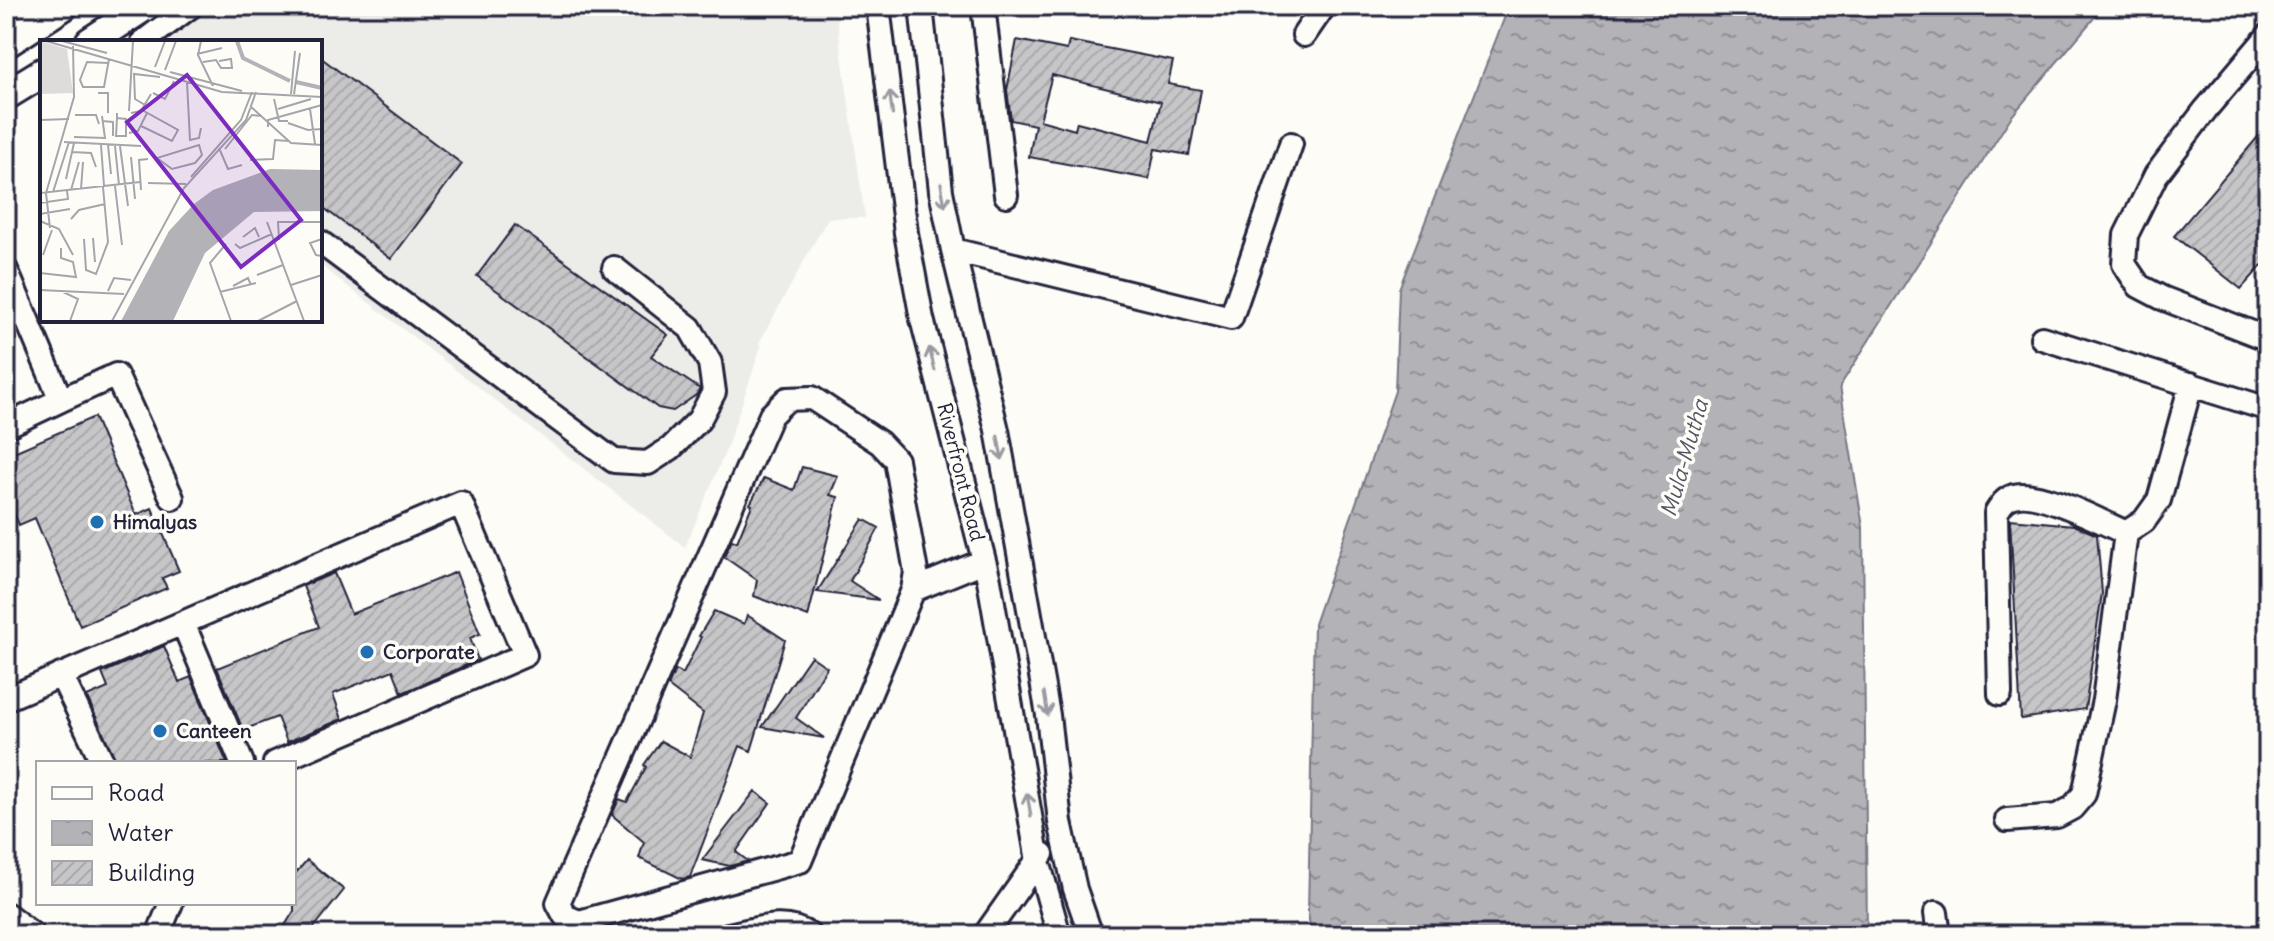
<svg xmlns="http://www.w3.org/2000/svg" width="2274" height="941" viewBox="0 0 2274 941" font-family="Delius,sans-serif">
<style>
.built{fill:#ecece9}
.water{fill:url(#water-ripples);stroke:#787885;stroke-width:2}
.building{fill:url(#building-hatch);stroke:#22223b;stroke-width:2;fill-rule:evenodd}
.lines{fill:none;stroke-linecap:round;stroke-linejoin:round}
.minor-casing{stroke:#22223b;stroke-width:28}
.major-casing{stroke:#22223b;stroke-width:34}
.minor{stroke:#fdfcf7;stroke-width:22}
.major{stroke:#fdfcf7;stroke-width:28}
.oneway{stroke:#9a9aa2}
.poi-dot{fill:#1f6fb2;stroke:#fdfcf7;stroke-width:3}
.labels{text-anchor:middle;stroke-width:7;stroke-linejoin:round;paint-order:stroke}
.street-label{font-size:20px;fill:#22223b;stroke:#fdfcf7}
.poi-label{font-size:20px;font-weight:bold;fill:#22223b;stroke:#fdfcf7;text-anchor:start}
.water-label{font-size:22px;font-style:italic;fill:#545466;stroke:#fdfcf7}
.inset-river{fill:none;stroke:#b2b2b7;stroke-width:4}
.inset-road{fill:none;stroke:#a5a5ac;stroke-width:2}
.view{fill:#7b2cbf;fill-opacity:0.15;stroke:#7b2cbf;stroke-width:4}
.inset-edge{fill:none;stroke:#22223b;stroke-width:4}
</style>
<defs>
<pattern id="water-ripples" width="26" height="14" patternUnits="userSpaceOnUse" patternTransform="scale(2)"><rect width="26" height="14" fill="#b2b2b7"/><path d="M2 4q2-2 4 0t4 0M15 11q2-2 4 0t4 0" fill="none" stroke="#909096"/></pattern>
<pattern id="building-hatch" width="6" height="6" patternUnits="userSpaceOnUse" patternTransform="scale(2)"><rect width="6" height="6" fill="#c6c6c8"/><path d="M-1 1l2-2M0 6l6-6M5 7l2-2" fill="none" stroke="#aaaaad"/></pattern>
</defs>
<rect width="100%" height="100%" fill="#fdfcf7"/>
<filter id="ink" filterUnits="userSpaceOnUse"><feTurbulence type="fractalNoise" baseFrequency=".0125" numOctaves="2"/><feDisplacementMap in="SourceGraphic" scale="16" xChannelSelector="R" yChannelSelector="G"/><feConvolveMatrix kernelMatrix="1 2 1 2 8 2 1 2 1" color-interpolation-filters="sRGB"/></filter>
<g filter="url(#ink)">
<path class="built" d="M 182,6 L 835,6 L 865,218 L 828,218 L 810,250 L 759,343 L 761,347 L 726,450 L 685,547 L 320,265 L 320,42 L 150,42 Z"/>
<path class="water" d="M 1509,6 L 2104,6 L 2011,117 L 1840,386 L 1863,527 L 1867,935 L 1311,935 L 1308,912 L 1314,624 L 1395,391 L 1399,289 Z"/>
<path class="building" d="M 1017,40 L 1067,50 L 1069,41 L 1173,61 L 1168,84 L 1201,90 L 1189,155 L 1155,149 L 1149,179 L 1029,157 L 1035,125 L 1011,120 L 1007,90 ZM 1052,75 L 1161,102 L 1151,141 L 1077,122 L 1075,130 L 1040,120 Z
M 320,57 L 462,164 L 391,259 L 320,205 Z
M 2268,125 L 2268,259 L 2241,289 L 2174,236 Z
M 515,225 L 668,335 L 651,356 L 700,389 L 696,395 L 673,411 L 658,408 L 477,276 Z
M 94,417 L 136,515 L 152,508 L 179,571 L 162,578 L 167,588 L 80,626 L 35,518 L 19,525 L 6,495 L 6,474 L 13,470 L 7,455 Z
M 802,467 L 838,476 L 830,495 L 838,497 L 808,617 L 754,596 L 757,580 L 724,557 L 732,540 L 737,542 L 752,505 L 750,504 L 764,478 L 794,490 Z
M 863,519 L 879,528 L 850,581 L 879,600 L 817,592 Z
M 2010,519 L 2074,525 L 2097,535 L 2102,593 L 2085,709 L 2021,719 Z
M 456,572 L 480,634 L 470,638 L 478,660 L 402,693 L 393,670 L 333,694 L 342,719 L 287,742 L 277,717 L 243,730 L 217,668 L 319,627 L 303,586 L 334,573 L 351,614 Z
M 714,611 L 744,624 L 747,615 L 785,640 L 751,751 L 740,746 L 690,877 L 682,879 L 639,858 L 644,842 L 612,815 L 619,799 L 627,802 L 646,767 L 644,765 L 661,741 L 690,757 L 703,713 L 668,686 L 675,670 L 683,674 L 701,637 L 699,636 Z
M 164,646 L 179,682 L 191,677 L 227,763 L 117,763 L 87,697 L 108,688 L 102,673 Z
M 811,656 L 827,667 L 796,718 L 824,738 L 762,727 Z
M 755,791 L 770,803 L 736,852 L 748,861 L 730,866 L 702,860 Z
M 307,860 L 344,890 L 308,935 L 279,935 L 294,911 L 294,875 Z"/>
<g class="lines">
<defs>
<path id="minor" d="M 24,6 L 45,18
M 878,6 L 906,233 L 922,319 L 989,580 L 1038,861 L 1059,935
M 921,6 L 941,191 L 953,250 L 997,430 L 1048,715 L 1060,822 L 1075,889 L 1091,935
M 983,6 L 1006,195
M 1304,35 L 1324,6
M 2268,36 L 2206,109 L 2156,175 L 2126,235 L 2124,264 L 2139,286 L 2162,298 L 2268,339
M 143,42 L 191,6
M 320,242 L 614,461 L 648,463 L 671,448 L 699,420 L 714,392 L 710,363 L 690,328 L 614,268
M 953,250 L 1231,318 L 1291,144
M 6,270 L 61,400 L 6,426
M 2042,338 L 2268,409
M 812,398 L 880,443 L 896,460 L 916,572 L 913,590 L 800,861 L 579,922 L 565,916 L 558,903 L 771,415 L 787,399 Z
M 61,400 L 116,375 L 172,498
M 913,590 L 984,561
M 183,623 L 242,763
M 61,675 L 103,763
M 2000,694 L 1996,513 C 2001,505 2004,499 2014,496 C 2037,488 2102,522 2126,533
M 6,699 L 461,503 L 525,655 L 275,763
M 2007,820 L 2057,816 L 2072,808 L 2084,794 L 2104,700 L 2126,533 L 2144,521 L 2159,500 L 2191,384
M 1936,913 L 1939,935
M 6,914 L 33,935
M 158,935 L 171,903
M 728,935 C 755,930 785,918 809,935
M 985,935 L 1042,854"/>
<path id="major" d="M 90,42 L 145,6
M 6,43 L 63,6
M 6,95 L 42,73"/>
</defs>
<use href="#minor" class="minor-casing"/>
<use href="#major" class="major-casing"/>
<use href="#minor" class="minor"/>
<use href="#major" class="major"/>
</g>
<defs><path id="oneway-shaft" d="M-6 0H5M1.5-3L5.5 0L1.5 3" fill="none" stroke-width="1.6" stroke-linecap="round" stroke-linejoin="round" transform="scale(2)"/></defs>
<g class="oneway">
<use href="#oneway-shaft" transform="translate(891 103) rotate(-97)"/>
<use href="#oneway-shaft" transform="translate(943 195) rotate(80)"/>
<use href="#oneway-shaft" transform="translate(932 359) rotate(-104)"/>
<use href="#oneway-shaft" transform="translate(1000 448) rotate(79)"/>
<use href="#oneway-shaft" transform="translate(1046 704) rotate(81)"/>
<use href="#oneway-shaft" transform="translate(1029 805) rotate(-100)"/>
</g>
</g>
<g class="poi-dot">
<circle cx="97" cy="522" r="8"/>
<circle cx="367" cy="652" r="8"/>
<circle cx="160" cy="731" r="8"/>
</g>
<g class="labels">
<g class="street-label">
<text transform="translate(961 472) rotate(76)" y="7">Riverfront Road</text>
</g>
<g class="poi-label">
<text x="113" y="529">Himalyas</text>
<text x="383" y="659">Corporate</text>
<text x="176" y="738">Canteen</text>
</g>
<g class="water-label">
<text transform="translate(1684 458) rotate(-74)" y="8">Mula-Mutha</text>
</g>
</g>
<g transform="translate(40 40)">
<rect width="282" height="282" fill="#fdfcf7"/>
<path d="M 0,1 L 27,9 L 33,53 L 0,54 Z" fill="#dddcdb"/>
<path d="M 230,129 L 282,130 L 282,171 L 214,172 L 165,213 L 133,281 L 81,281 L 129,191 L 154,164 L 173,150 Z" fill="#b2b2b7"/>
<path class="inset-river" d="M 197,1 L 203,18 L 250,41M 256,42 L 282,48"/>
<path class="inset-road" d="M 6,1 L 182,52 L 282,57M 22,1 L 67,13M 161,1 L 158,15 L 173,46M 281,9 L 282,39M 157,14 L 182,8M 163,22 L 176,20 L 181,28 L 192,28 L 191,19 L 179,21M 68,23 L 47,22 L 40,40 L 43,47 L 64,47 L 69,19M 115,27 L 125,1M 125,30 L 136,1M 130,32 L 202,51M 147,42 L 150,100 L 159,98 L 161,88M 58,53 L 68,53 L 68,73M 113,53 L 125,59 L 134,41M 251,54 L 255,11M 254,54 L 260,13M 234,59 L 239,81 L 248,81M 105,65 L 95,59 L 94,34 L 120,37M 210,66 L 251,103 L 282,105M 238,69 L 271,59M 270,69 L 275,104M 89,71 L 93,1M 77,73 L 77,78 L 86,79 L 86,96 L 76,96 L 77,78M 91,73 L 101,71 L 111,54M 35,75 L 56,75 L 59,84M 0,80 L 29,79M 62,81 L 73,82 L 73,96M 248,83 L 268,90 L 282,89M 101,86 L 132,101 L 138,90 L 102,70M 228,87 L 228,80 L 282,65M 89,93 L 98,91 L 107,73M 34,97 L 65,98 L 62,76M 24,102 L 101,106M 61,105 L 64,146M 68,105 L 71,134M 159,105 L 162,115 L 155,123 L 132,129 L 117,118 ZM 75,106 L 79,145M 80,106 L 88,166M 179,108 L 188,129 L 202,125M 185,109 L 212,75 L 222,76M 32,112 L 51,113 L 56,127M 91,117 L 95,159M 210,120 L 233,119 L 235,100 L 249,101M 151,137 L 201,80 L 212,52M 26,139 L 34,103M 108,143 L 146,144M 75,146 L 82,205M 41,149 L 43,122M 31,150 L 39,122M 101,150 L 99,120 L 108,119M 13,152 L 29,102M 0,153 L 100,142M 0,163 L 28,159 L 27,151M 0,174 L 30,169M 31,179 L 39,170 L 65,164M 0,181 L 19,189 L 33,215M 227,182 L 264,281M 10,188 L 6,153 L 34,57 L 33,6M 203,197 L 215,188 L 219,197M 53,198 L 55,222M 44,199 L 46,230 L 56,234 L 68,202 L 63,147M 282,199 L 270,203 L 276,215 L 282,216M 234,200 L 239,199 L 238,182 L 282,182M 186,204 L 170,223 L 191,281M 195,204 L 200,208 L 232,194M 3,215 L 12,190M 0,233 L 36,237 L 33,222 L 21,218 L 21,208M 217,235 L 243,225M 251,245 L 282,235M 193,246 L 208,238 L 211,245M 0,250 L 84,254M 68,251 L 74,238 L 91,240M 23,252 L 38,259 L 30,281M 180,252 L 216,243M 72,281 L 144,148 L 206,80 L 216,52M 218,281 L 257,261"/>
<path class="view" d="M 147,35 L 261,180 L 201,227 L 87,82 Z"/>
<rect width="282" height="282" class="inset-edge"/>
</g>
<rect width="2274" height="941" fill="none" stroke="#fdfcf7" stroke-width="32"/>
<rect x="16" y="16" width="2242" height="909" fill="none" stroke="#22223b" stroke-width="3" filter="url(#ink)"/>
<rect x="36" y="761" width="260" height="144" fill="#fdfcf7" stroke="#a5a5ac" stroke-width="2"/>
<rect x="52" y="787" width="40" height="12" fill="#fdfcf7" stroke="#a5a5ac" stroke-width="2"/>
<text x="108" y="801" font-size="24" fill="#22223b">Road</text>
<rect x="52" y="821" width="40" height="24" fill="url(#water-ripples)" stroke="#a5a5ac" stroke-width="2"/>
<text x="108" y="841" font-size="24" fill="#22223b">Water</text>
<rect x="52" y="861" width="40" height="24" fill="url(#building-hatch)" stroke="#a5a5ac" stroke-width="2"/>
<text x="108" y="881" font-size="24" fill="#22223b">Building</text>
</svg>
